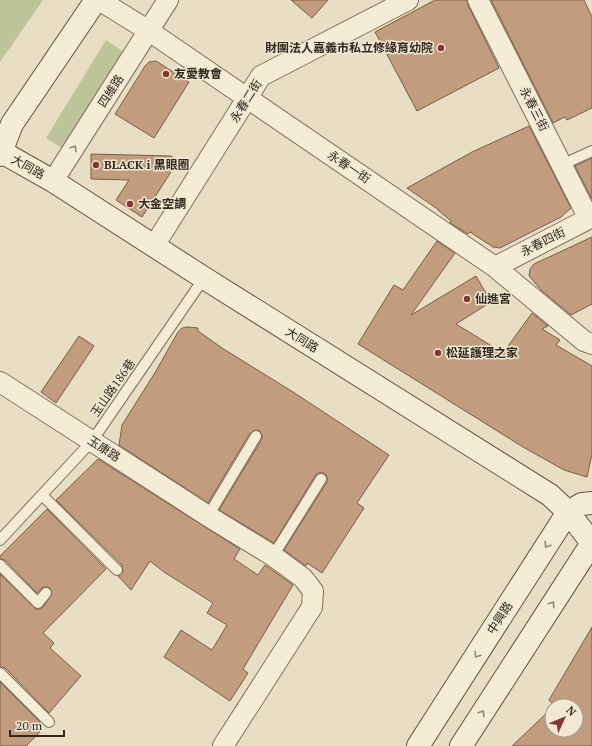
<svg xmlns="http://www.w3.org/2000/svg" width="592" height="746" viewBox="0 0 592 746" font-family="'PT Serif','Noto Sans TC',serif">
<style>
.green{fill:#bec499}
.building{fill:#c19c7e;stroke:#7c5c45}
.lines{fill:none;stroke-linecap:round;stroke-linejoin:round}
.lane-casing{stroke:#80705c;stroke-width:12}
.street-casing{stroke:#80705c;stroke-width:22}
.secondary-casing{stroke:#62523f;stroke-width:24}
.lane{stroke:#f4ecd5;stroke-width:10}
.street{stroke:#f4ecd5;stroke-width:20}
.secondary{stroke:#f4ecd5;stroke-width:22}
.oneway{stroke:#938a7a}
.poi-dot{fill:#873634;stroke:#f0e8d2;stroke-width:1.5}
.labels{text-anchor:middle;stroke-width:3;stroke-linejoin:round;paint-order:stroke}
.poi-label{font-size:12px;font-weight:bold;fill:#32281e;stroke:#f0e8d2;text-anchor:start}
.street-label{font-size:12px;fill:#32281e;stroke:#f0e8d2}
</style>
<rect width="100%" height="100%" fill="#e8dec3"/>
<path class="green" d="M 0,0 L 43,0 L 0,62 Z
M 106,40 L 128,55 L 68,152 L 46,138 Z"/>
<path class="building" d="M 291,0 L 328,0 L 312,18 Z
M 435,0 L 467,0 L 468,5 L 499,68 L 417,111 L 375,32 Z
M 491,0 L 584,0 L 592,17 L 592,108 L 567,120 L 565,117 L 553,123 Z
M 156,61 L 189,82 L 154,138 L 115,114 L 145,66 L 149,62 Z
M 529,126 L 571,208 L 561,217 L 500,248 L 493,247 L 470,232 L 468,234 L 450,223 L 451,221 L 438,210 L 439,210 L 407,188 L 472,152 Z
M 91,154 L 171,156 L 178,161 L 142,217 L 116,200 L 129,180 L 91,179 Z
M 592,158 L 592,199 L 575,166 Z
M 592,237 L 592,304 L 571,315 L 541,290 L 529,276 L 530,269 L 534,264 Z
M 437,241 L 455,253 L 411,315 L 476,276 L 491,302 L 456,324 L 503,353 L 532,313 L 548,326 L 542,329 L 560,340 L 556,345 L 592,366 L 592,454 L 587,477 L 564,470 L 523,447 L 358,344 L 394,285 L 403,290 Z
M 188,327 L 198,328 L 198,331 L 222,348 L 293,392 L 389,455 L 357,503 L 364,508 L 322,573 L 307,563 L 306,566 L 284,550 L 327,482 L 327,476 L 324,473 L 318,473 L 315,476 L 274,543 L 219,510 L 262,439 L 262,436 L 260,431 L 256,430 L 250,433 L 208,503 L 119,445 L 122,425 L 156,371 L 178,332 L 182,328 Z
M 79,336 L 94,346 L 56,403 L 41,392 Z
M 98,459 L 240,549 L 234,559 L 258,575 L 265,565 L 293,585 L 243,669 L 248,673 L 230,701 L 164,657 L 181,630 L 212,650 L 227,625 L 207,613 L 213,603 L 164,572 L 150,561 L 131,590 L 118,576 L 123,572 L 122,565 L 56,500 Z
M 47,509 L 106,569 L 43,633 L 54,643 L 50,648 L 81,676 L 49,713 L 5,668 L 0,667 L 0,574 L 36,609 L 40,609 L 43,607 L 52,594 L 50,588 L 47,587 L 43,587 L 37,593 L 5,560 L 0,559 L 0,556 Z
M 592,627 L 592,746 L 512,746 L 552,708 L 552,730 L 576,730 L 576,706 L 554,706 L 549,700 Z
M 0,682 L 40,722 L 36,728 L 40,732 L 26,746 L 0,746 Z"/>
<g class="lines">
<defs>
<path id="lane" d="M 564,170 L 570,161 L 592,151
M 43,496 L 117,570
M 208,516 L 256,436
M 0,540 L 92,441 L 204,278
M 273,556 L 321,479
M 0,565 L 38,603 L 46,593
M 0,673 L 49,722"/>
<path id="street" d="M 99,0 L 149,31 L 495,267 L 584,341 L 592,344
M 478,0 L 589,219
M 53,181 L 168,0
M 154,246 L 261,76 L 408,0
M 495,267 L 592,217
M 0,382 L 208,516 L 273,556 L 303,578 L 313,591 L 312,607 L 223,746"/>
<path id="secondary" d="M 0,151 L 53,181 L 204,278 L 550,495 L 568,512 L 592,543
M 0,155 L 12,124 L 96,0
M 418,746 L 568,512 L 582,504 L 592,503
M 461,746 L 592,543"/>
</defs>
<use href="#lane" class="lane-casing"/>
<use href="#street" class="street-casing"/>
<use href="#secondary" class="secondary-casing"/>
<use href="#lane" class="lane"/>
<use href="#street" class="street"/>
<use href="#secondary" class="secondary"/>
</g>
<defs><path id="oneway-chevron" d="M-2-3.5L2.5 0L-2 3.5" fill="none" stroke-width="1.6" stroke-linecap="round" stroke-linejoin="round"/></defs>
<g class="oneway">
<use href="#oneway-chevron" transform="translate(74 148) rotate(-57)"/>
<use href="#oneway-chevron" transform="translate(547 545) rotate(123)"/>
<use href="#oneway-chevron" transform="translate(552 604) rotate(-57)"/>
<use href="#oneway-chevron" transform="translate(477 655) rotate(123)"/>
<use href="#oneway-chevron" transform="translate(482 713) rotate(-57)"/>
</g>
<g class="poi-dot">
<circle cx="441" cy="48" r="4"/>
<circle cx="166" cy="74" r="4"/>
<circle cx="96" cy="165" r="4"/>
<circle cx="130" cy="204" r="4"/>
<circle cx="467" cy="299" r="4"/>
<circle cx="438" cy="353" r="4"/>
</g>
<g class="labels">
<g class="poi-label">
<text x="433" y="52" text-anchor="end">財團法人嘉義市私立修緣育幼院</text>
<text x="174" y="78">友愛教會</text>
<text x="104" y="169">BLACK i 黑眼圈</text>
<text x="138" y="208">大金空調</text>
<text x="475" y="303">仙進宮</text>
<text x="446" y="357">松延護理之家</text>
</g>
<g class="street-label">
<text transform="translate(111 91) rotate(-57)" y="4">四維路</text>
<text transform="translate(246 101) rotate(-58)" y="4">永春二街</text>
<text transform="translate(534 109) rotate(63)" y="4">永春三街</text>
<text transform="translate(28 167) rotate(29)" y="4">大同路</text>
<text transform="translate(349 167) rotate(34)" y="4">永春一街</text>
<text transform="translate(543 242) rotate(-27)" y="4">永春四街</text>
<text transform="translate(302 340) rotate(32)" y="4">大同路</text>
<text transform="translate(113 388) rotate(-55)" y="4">玉山路186巷</text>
<text transform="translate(104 449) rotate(33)" y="4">玉康路</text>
<text transform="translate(500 618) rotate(-57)" y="4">中興路</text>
</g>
</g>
<g transform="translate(564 718) rotate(46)"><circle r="19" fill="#f0e8d2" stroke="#a49b8a"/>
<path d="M0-3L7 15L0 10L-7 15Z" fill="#873634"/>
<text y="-6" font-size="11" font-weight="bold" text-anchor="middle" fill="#32281e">N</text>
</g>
<path d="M10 730v6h54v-6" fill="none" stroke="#32281e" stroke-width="2"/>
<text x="16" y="730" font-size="12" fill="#32281e" stroke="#f0e8d2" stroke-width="3" paint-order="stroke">20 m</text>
</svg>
